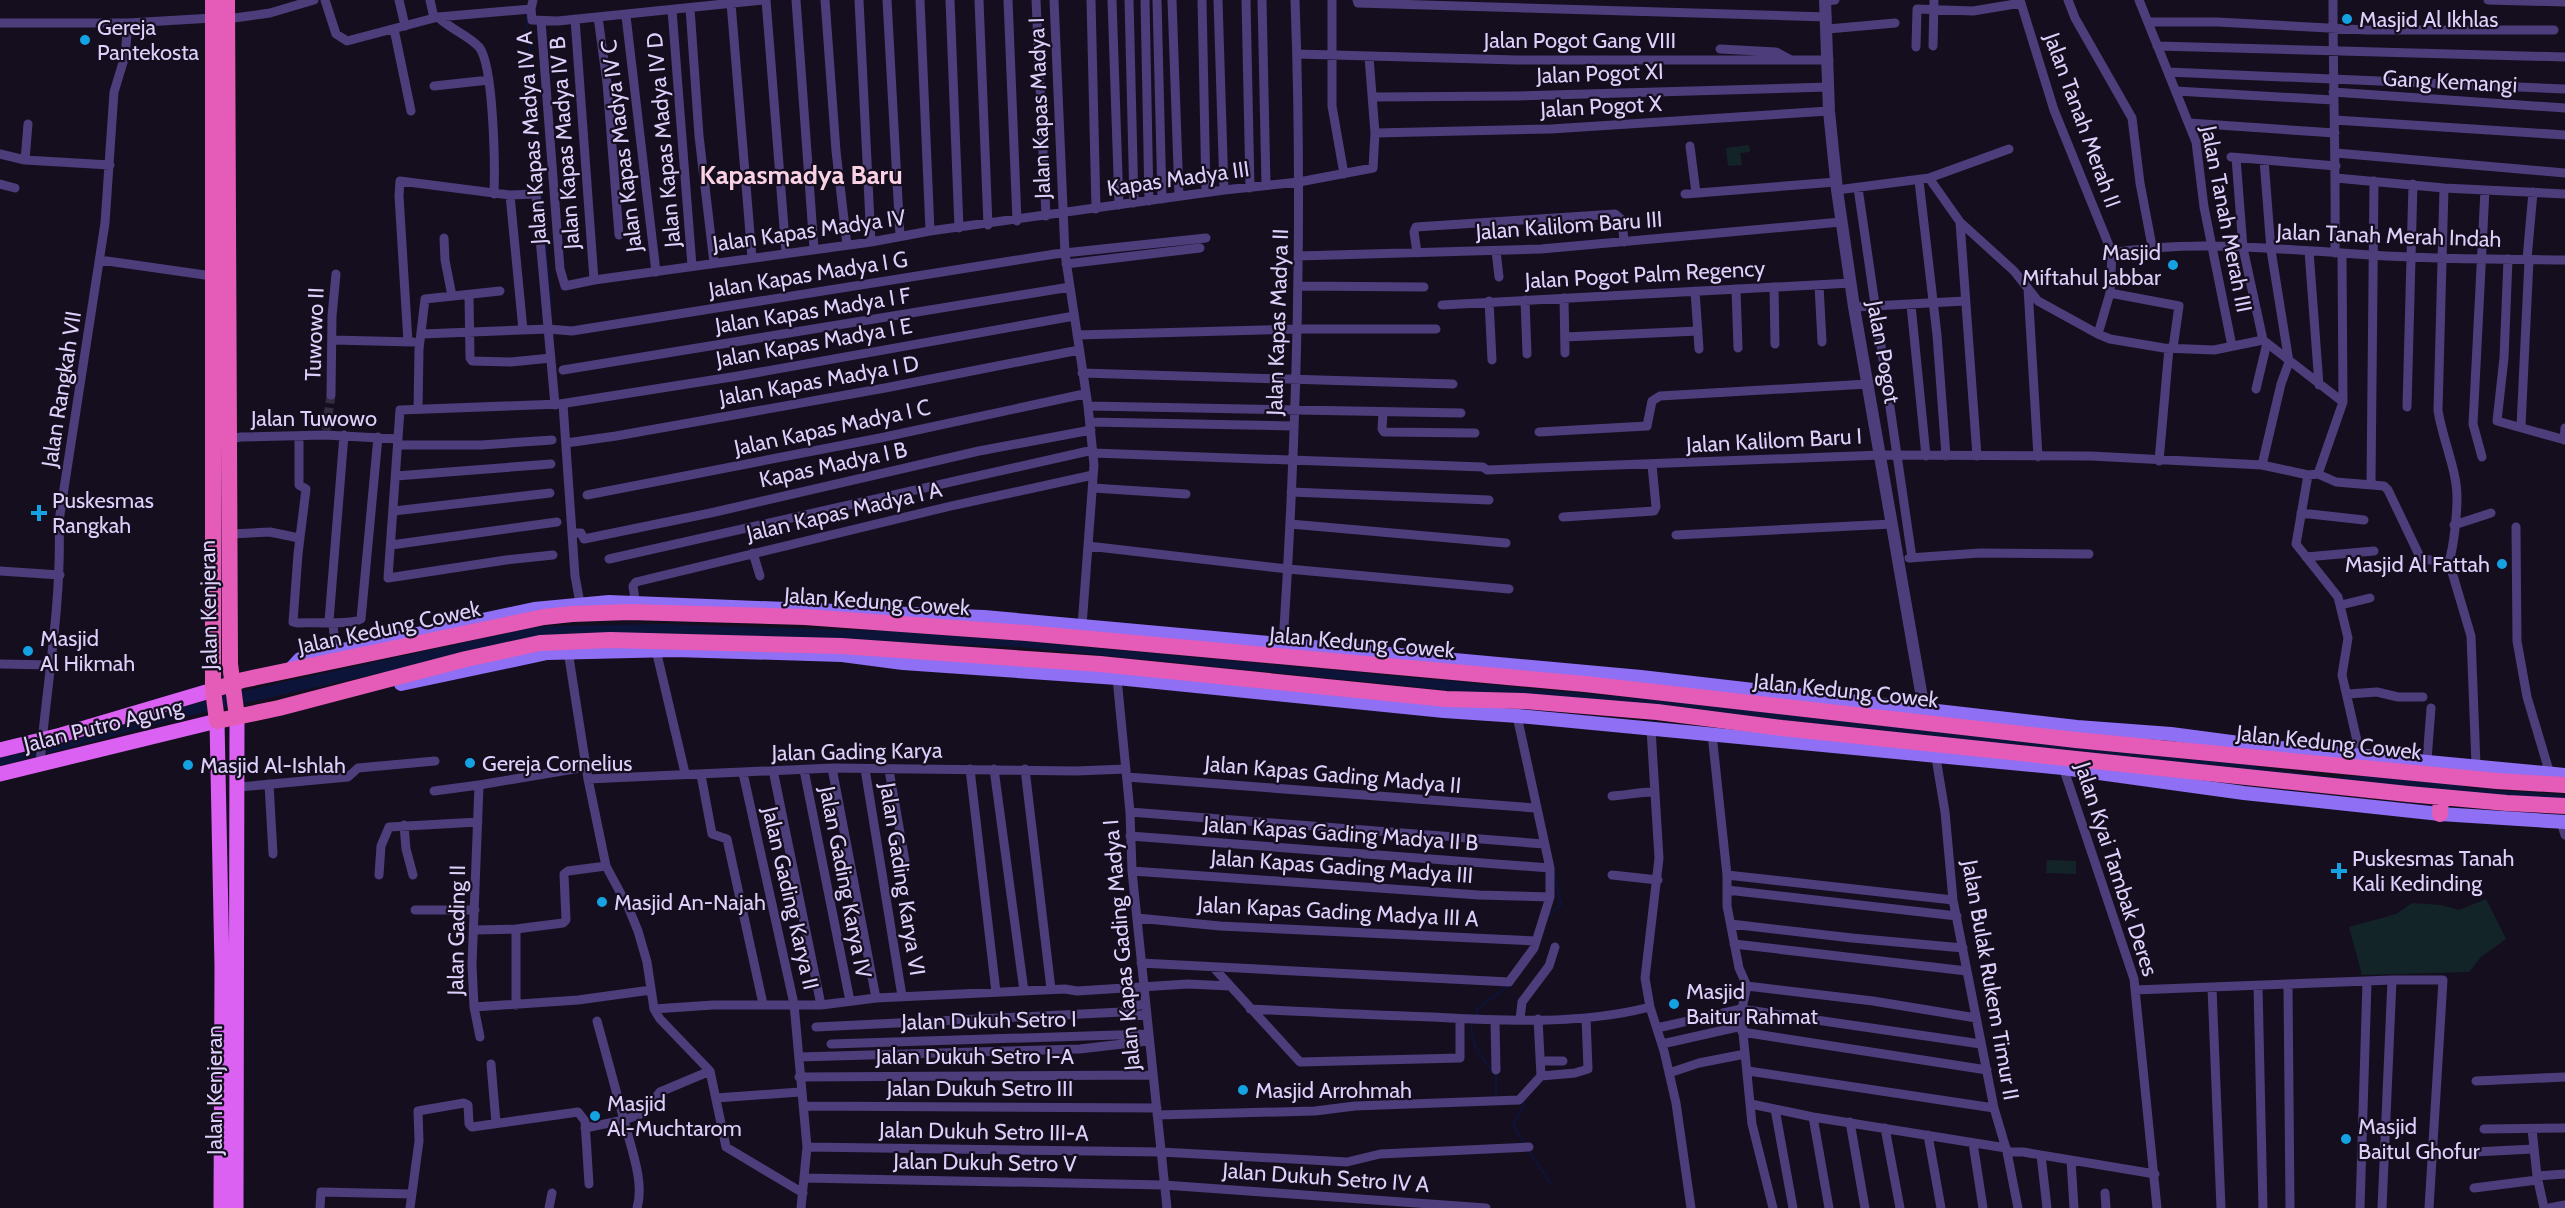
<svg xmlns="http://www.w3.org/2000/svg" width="2565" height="1208" viewBox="0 0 2565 1208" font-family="Cabin,sans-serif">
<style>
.green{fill:#122428}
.water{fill:#0d1439}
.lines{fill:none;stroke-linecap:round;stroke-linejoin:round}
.stream{stroke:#0d1439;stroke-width:2}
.minor-tunnel{stroke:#332b40;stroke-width:9;stroke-dasharray:9 4.5;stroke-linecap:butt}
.minor{stroke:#4d3d7a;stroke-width:9}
.tertiary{stroke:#4d3d7a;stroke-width:12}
.secondary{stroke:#8f6ff3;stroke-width:14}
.primary{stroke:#da61f1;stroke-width:15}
.trunk{stroke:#e55cb8;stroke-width:16}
.poi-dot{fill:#14a2e3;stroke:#150e1f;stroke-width:2}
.labels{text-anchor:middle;stroke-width:4.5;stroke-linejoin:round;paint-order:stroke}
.poi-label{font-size:22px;fill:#ded0fb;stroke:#150e1f;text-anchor:start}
.street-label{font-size:22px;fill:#ded0fb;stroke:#150e1f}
.quarter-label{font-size:26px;font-weight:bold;fill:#fbd2e3;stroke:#150e1f}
</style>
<rect width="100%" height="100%" fill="#150e1f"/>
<path class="green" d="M 1749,145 L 1750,152 L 1740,153 L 1742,165 L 1728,166 L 1726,148 Z
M 2047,860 L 2076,861 L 2076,874 L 2046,873 Z
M 2486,899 L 2506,939 L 2481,957 L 2469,972 L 2362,975 L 2349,927 L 2396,914 L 2412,903 L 2441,905 L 2459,910 Z"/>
<path class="water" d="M 662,624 L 890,631 L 1021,641 L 1643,699 L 2243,763 L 2264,768 L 2332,777 L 2367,776 L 2458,784 L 2467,788 L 2565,795 L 2565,803 L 1019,647 L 889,642 L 509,644 L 188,716 L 0,766 L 0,758 L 46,747 L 54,743 L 238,692 L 531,628 L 546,626 Z"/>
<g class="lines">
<path class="stream" d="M 526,12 L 551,305
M 1548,916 L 1561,905 L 1554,872
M 1475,1017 L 1479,1007 L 1510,985
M 1472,1022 C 1469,1040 1480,1057 1492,1070
M 1496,1074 L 1496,1098
M 1523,1101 L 1525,1104 L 1513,1125 L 1524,1144
M 1528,1150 L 1551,1184"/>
<path class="minor-tunnel" d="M 326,430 L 331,395"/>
<path class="minor" d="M 325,0 L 336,34 L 347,41 L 438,17 L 531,9
M 399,0 L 405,26
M 430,0 L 434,18
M 533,0 L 531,9 L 532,20 L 558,21 L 763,0
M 766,0 L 786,253
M 796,0 L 814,249
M 825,0 L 836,151 L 847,245
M 859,0 L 871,242
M 887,0 L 900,236
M 920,0 L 930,231
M 950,0 L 959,228
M 979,0 L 988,225
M 1008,0 L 1017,221
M 1036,0 L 1046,216
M 1054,0 L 1065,254 L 1088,406 L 1094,465 L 1082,626
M 1091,0 L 1096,209
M 1112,0 L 1119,205
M 1129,0 L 1134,203
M 1145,0 L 1149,201
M 1157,0 L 1162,199
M 1172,0 L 1179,196
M 1202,0 L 1206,192
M 1218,0 L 1224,190
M 1246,0 L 1250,188
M 1262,0 L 1266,185
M 1332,0 L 1332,106 L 1344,174
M 1357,0 L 1358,3 L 1827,17
M 2020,0 L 2054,110 L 2112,253 L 2110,293 L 2098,334
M 2068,0 L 2075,18 L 2132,118 L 2140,183 L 2152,246
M 2139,0 L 2196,142 L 2204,207 L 2232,346
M 2333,0 C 2333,84 2336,168 2335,253
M 2488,0 L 2565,2
M 1826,1 L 1835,0
M 731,3 L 752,258
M 690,8 L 699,136 L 714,263
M 672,10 L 692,266
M 626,16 L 656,272
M 438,17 C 450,29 468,35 479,47 C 494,65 495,168 494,194
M 598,17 L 607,83 L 619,235
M 227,19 L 270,13 L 314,0
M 575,19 L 594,280
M 541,21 L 560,269 L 565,286 L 594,280 L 871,242 L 930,231 L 1224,190 L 1299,182 L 1373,168 L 1375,133 L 1369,57
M 2148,22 L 2217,22 L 2366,30 L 2554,30
M 0,23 L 128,23 L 213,18
M 394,29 L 411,111
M 1828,29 L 1895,23
M 1933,46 L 1934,0
M 2157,46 L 2565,57
M 1916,47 L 1917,9 L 1973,11 L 2021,3
M 1720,49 L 1776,52 L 1791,60
M 1297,54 L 1517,60 L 1829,60
M 2168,72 L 2565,89
M 434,86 L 489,80
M 2176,91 L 2333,100
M 2333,92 L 2565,108
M 1373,97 L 1517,96 L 1829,87
M 2335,120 L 2565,135
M 2189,123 L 2335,133
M 1375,133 L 1551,129 L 1829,111
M 1690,146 L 1696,193
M 2336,153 L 2565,173
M 0,154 L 25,160 L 110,165
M 2231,157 L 2336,166
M 2236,158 L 2243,248 L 2263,340
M 25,160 L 28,124
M 1929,178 L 2009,149
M 2336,178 L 2444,188 L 2565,194
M 1919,181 L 1937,335 L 1946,456
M 0,184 L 15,188
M 1858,188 L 1912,558
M 2444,188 L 2438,410 C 2442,438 2457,470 2457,497 C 2457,515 2454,545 2449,562
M 1837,190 L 1929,178 L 1960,222 L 2014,271 L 2038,301 L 2098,334 L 2110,339 L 2164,348 L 2214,350 L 2263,340 L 2343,402
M 1685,194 L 1836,182
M 510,195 L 523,330
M 1960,222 L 1977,456
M 444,238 L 445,260 L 452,296
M 1496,251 L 1499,277
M 2309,251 L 2319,385
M 1417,253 L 1414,232 L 1416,227 L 1615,214 L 1622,220 L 1624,242
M 2112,253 C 2187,240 2265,248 2341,253 C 2415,259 2490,259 2565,260
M 2342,253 L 2343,402 L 2318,474 L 2336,482 L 2384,486 L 2388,490 L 2421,559 L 2449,562
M 1298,256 L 1541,249 L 1841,222
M 2508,259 L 2504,358 L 2497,421 L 2565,440
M 2527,259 L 2533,192
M 100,260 L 212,276
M 1066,264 L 1200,248
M 1819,285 L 1822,342
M 1298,286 L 1424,287
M 1774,287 L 1775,344
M 2028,288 L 2038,457
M 1736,289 L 1738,348
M 1695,291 L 1699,349
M 2110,293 L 2179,306 L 2173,348
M 469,295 L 470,358 L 472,361 L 511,362 L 551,358
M 1564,298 L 1565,353
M 1525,300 L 1527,354
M 1489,301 L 1492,360
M 1442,305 L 1851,283
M 1911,305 L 1926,456
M 1854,307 L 1965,301
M 422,334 L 548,329 L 572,331 L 1055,254 L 1206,238
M 1077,335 L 1297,329 L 1436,329
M 1565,337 L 1698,331
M 333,340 L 413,342
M 408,342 L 399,196 L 400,181 L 510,195 L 536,194 L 555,405
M 563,370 L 1070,287
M 1082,373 L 1453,384
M 2256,389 L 2267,343
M 331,395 L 332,316 L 336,274
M 563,404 L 572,533
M 1088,406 L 1461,413
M 2407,407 L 2413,184
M 418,409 L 419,349 L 425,299 L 500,291
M 1383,412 L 1382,429 L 1384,432 L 1475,433
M 1090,422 L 1294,426
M 2521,426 L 2529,260
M 1539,432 L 1647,426 L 1652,401 L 1660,396 L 1868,384
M 299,436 L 299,485 L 306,489 L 298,554 L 293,622 L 297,623 C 311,622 353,625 361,619 L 378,437
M 229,439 L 241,437 L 325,435 L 398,439
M 2564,440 L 2565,428
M 566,443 L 616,436 L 885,388 L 1079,350
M 398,445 L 481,445 L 552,440
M 1093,453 L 1483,467 L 1487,470 L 1880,455 L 2091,456 L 2262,465 L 2308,475 L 2318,474
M 2482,457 L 2473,424 L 2485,190
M 2159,461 L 2169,348
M 2262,465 L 2281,384 L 2289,362 L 2271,250 L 2264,160
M 2308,475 L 2296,544 L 2338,597 L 2348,638 L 2342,675 L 2360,754
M 396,476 L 551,464
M 2371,483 L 2374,181
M 1093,488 L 1186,494
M 1291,492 L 1489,500
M 587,495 L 880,438 L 1084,394
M 394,511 L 550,493
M 2301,513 L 2364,520
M 1563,517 L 1654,511 L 1656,507 L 1652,465
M 1290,524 L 1506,543
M 2454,525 L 2491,513
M 2516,527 L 2517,641 L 2527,697 L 2550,774
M 230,534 L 270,532 L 299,538
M 1676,535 L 1892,524
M 391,545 L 557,522
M 1088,546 L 1288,569 L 1509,589
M 753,553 L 760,576
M 553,555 L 506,560 L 388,578 L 400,410 L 560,404 L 738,376 L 1074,316
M 2306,557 L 2374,551
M 1909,558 L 1980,553 L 2089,554
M 609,559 L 1093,450
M 2449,562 L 2471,636 L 2476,765
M 0,571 L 60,575
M 580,603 L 575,576 L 572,533 L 581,533 L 584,539 L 715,512 L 979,451 L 1091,430
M 2341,605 L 2370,598
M 636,606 L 633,586 L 636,582 L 951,506 L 1093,475
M 1283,644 C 1297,430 1303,215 1295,0
M 656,650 L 685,773
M 568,651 L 588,779 L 606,866 L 629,909 L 638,931 L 647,962 L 654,1009 L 660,1019 L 710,1071 L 726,1147 L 803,1193
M 336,652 L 333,625 L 329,621 L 344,435
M 0,664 L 51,665
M 1117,678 L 1130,812 L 1132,871 L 1167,1208
M 2348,694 L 2377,692 L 2398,697 L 2423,697
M 1651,729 L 1659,858 L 1645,978 L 1650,1007 L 1664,1051 L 1676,1103 L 1691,1208
M 1712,734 L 1727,875 L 1727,906 L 1739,968 L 1747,986
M 1936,758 L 1945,812 L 1953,900 L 1994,1108 L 2007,1152 L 2018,1208
M 2427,760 L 2431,708
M 40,763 C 47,682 62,602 59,521 L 105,223 L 114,92 L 125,56 L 128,23
M 2062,764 L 2134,979 L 2157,1208
M 832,768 L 876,998
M 865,769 L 902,996
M 970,769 L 996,992
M 994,769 L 1024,991
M 1025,769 L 1051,989
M 773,770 L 821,1005
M 804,770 L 850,1001
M 889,770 L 906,867
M 743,773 L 794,1004 L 807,1147 L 801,1208
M 701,775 L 712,834 L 727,839 L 763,1004
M 1127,777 L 1535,808
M 588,779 L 832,768 L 1076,771 L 1126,769
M 269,784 L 273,854
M 239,787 L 348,777 L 358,768 L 435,761
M 434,791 L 479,785
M 1612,796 C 1627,795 1638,792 1654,792
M 1130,812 L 1544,844
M 2561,822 L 2565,835
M 404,825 L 406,849 L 413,875
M 1130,836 L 1550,868
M 1132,871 L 1479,895 L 1550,897
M 379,875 L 381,846 L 389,827 L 478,822
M 1612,875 L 1658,880
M 1727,875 L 1953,900
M 1727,890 L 1957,916
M 415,910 L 475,910
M 1137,918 L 1220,926 L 1536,941
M 1731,924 L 1852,938 L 1963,948
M 474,930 L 516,929 L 563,923 L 566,920 L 564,874 L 568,871 L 606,866
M 1734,944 L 1967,971
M 1141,963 L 1509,982 L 1534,948 L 1550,897 L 1550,868 L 1517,716
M 1213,967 L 1300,1062 L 1460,1058 L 1460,1019
M 2288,985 L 2290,1208
M 1747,986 L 1873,1001 L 1976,1018
M 1747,986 L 1741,1013 L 1752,1124 L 1773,1208
M 2258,986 L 2263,1208
M 2212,988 L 2221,1208
M 2135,990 L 2392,980 L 2443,980 L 2429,1208
M 516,1005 L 516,929
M 474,1007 L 578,1000 L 651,990
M 654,1009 L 713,1005 L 821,1005 L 876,998 L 1065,989 L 1077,991 L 1188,984 L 1230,986
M 1250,1009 C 1310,1012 1371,1015 1432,1017 C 1504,1021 1580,1025 1650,1007
M 1122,1012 L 1134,1006 L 1145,1004
M 1520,1019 L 1522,1002 L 1549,966 L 1555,947
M 1495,1020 L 1496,1070
M 816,1027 L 1122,1012 L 1135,1016 L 1146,1014
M 1657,1028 L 1741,1009 L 1981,1044
M 1742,1032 L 1987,1070
M 480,1037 L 474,1007 L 472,965 L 479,785 L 586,767
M 831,1044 L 1148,1034
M 1662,1044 L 1742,1026
M 799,1057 L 1080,1049 L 1148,1041
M 1540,1061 L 1563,1061
M 491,1064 L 496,1123
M 1748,1071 L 1994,1108
M 1669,1073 L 1699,1063 L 1745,1054
M 1541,1076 L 1575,1073 L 1588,1069 L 1586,1018
M 799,1077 L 1151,1075
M 2476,1081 L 2565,1077
M 716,1098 L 800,1092
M 1751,1104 L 1813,1117 L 2006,1148
M 803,1106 L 1157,1108
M 1775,1109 L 1793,1208
M 1157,1115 L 1315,1111 L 1355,1106 L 1519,1100 L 1541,1076 L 1538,1019
M 1813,1117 L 1829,1208
M 1850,1122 L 1865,1208
M 585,1128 L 624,1120 L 597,1021
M 1885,1128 L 1900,1208
M 2484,1129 L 2565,1128
M 2532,1129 L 2537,1176 L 2544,1208
M 1928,1135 L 1941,1208
M 1973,1143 L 1983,1208
M 807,1147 L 1161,1152 L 1347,1162 L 1380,1154 L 1529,1147
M 2007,1152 L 2023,1152 L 2155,1174
M 2474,1152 L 2534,1149
M 2041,1155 L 2047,1208
M 2071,1160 L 2074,1208
M 2537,1176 L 2565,1174
M 805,1178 L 1164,1185 L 1486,1208
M 2474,1188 L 2537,1180
M 2105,1193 L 2106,1208
M 320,1208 L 321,1192 L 411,1194
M 410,1208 L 419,1141 L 418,1111 L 464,1103 L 468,1105 L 469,1124 L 472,1127 L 578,1112 L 585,1121 L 589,1184
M 549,1208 L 552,1193
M 637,1208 C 645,1182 630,1146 624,1120 L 644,1113 L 660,1092 L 710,1071
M 2360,1208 L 2367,982
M 2382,1208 L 2392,980
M 2549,1208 L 2565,1205"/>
<path class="tertiary" d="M 1825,0 L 1829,111 L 1837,190 L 1854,307 L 1924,709"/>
<path class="secondary" d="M 290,670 L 300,659 L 534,609 L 609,602 L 984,617 L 1641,677 L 2077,727 L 2171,734 L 2269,747 L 2565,775
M 401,684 L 547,653 L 675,650 L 842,655 L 903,663 L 1117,678 L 1444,711 L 1518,716 L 2063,768 L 2244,793 L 2440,814 L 2565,822"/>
<path class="primary" d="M 0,750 L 61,735 L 213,690
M 0,774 L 217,721 L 222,967 L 221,1208
M 236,1208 L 237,717"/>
<path class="trunk" d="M 213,0 L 213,690 L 217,721 L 279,708 L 466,659 L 540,643 L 610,640 L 841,646 L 1100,664 L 1446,699 L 1523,701 L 1657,712 L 1782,728 L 2408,794 L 2507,803 L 2565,806
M 227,0 L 230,664 L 237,717
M 213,690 L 243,680 L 544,617 L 572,614 L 629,612 L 805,617 L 1026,633 L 1585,684 L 2076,740 L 2497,781 L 2565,785
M 2440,814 L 2441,797"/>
</g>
<g class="poi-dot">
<circle cx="2347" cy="19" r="6"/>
<circle cx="85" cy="40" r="6"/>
<circle cx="2173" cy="265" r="6"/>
<path d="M36 504h6v6h6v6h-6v6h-6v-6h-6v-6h6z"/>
<circle cx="2502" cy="564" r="6"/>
<circle cx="28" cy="651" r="6"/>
<circle cx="470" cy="763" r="6"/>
<circle cx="188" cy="765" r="6"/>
<path d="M2336 862h6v6h6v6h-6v6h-6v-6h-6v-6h6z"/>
<circle cx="602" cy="902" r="6"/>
<circle cx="1674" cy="1004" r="6"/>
<circle cx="1243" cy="1090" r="6"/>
<circle cx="595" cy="1116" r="6"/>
<circle cx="2346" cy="1139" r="6"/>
</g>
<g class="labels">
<g class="poi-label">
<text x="2359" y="27">Masjid Al Ikhlas</text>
<text x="97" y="35">Gereja<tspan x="97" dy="25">Pantekosta</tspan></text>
<text x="2161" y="260" text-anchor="end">Masjid<tspan x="2161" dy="25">Miftahul Jabbar</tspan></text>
<text x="52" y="508">Puskesmas<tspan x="52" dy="25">Rangkah</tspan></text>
<text x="2490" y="572" text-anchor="end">Masjid Al Fattah</text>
<text x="40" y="646">Masjid<tspan x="40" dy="25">Al Hikmah</tspan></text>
<text x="482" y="771">Gereja Cornelius</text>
<text x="200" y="773">Masjid Al-Ishlah</text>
<text x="2352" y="866">Puskesmas Tanah<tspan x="2352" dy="25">Kali Kedinding</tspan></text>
<text x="614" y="910">Masjid An-Najah</text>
<text x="1686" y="999">Masjid<tspan x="1686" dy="25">Baitur Rahmat</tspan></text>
<text x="1255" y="1098">Masjid Arrohmah</text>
<text x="607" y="1111">Masjid<tspan x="607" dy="25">Al-Muchtarom</tspan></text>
<text x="2358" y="1134">Masjid<tspan x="2358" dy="25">Baitul Ghofur</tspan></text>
</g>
<g class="street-label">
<text x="1580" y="48">Jalan Pogot Gang VIII</text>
<text transform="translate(1600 73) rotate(-2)" y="8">Jalan Pogot XI</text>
<text transform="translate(2450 81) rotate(3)" y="8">Gang Kemangi</text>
<text transform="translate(1601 106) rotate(-3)" y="8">Jalan Pogot X</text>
<text transform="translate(1039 108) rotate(-92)" y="8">Jalan Kapas Madya I</text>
<text transform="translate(2083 120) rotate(70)" y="8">Jalan Tanah Merah II</text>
<text transform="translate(531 138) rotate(-94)" y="8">Jalan Kapas Madya IV A</text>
<text transform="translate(663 140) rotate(-95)" y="8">Jalan Kapas Madya IV D</text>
<text transform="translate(564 143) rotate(-94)" y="8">Jalan Kapas Madya IV B</text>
<text transform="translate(621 146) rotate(-97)" y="8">Jalan Kapas Madya IV C</text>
<text transform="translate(1178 178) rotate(-8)" y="8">Kapas Madya III</text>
<text transform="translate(2227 219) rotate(79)" y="8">Jalan Tanah Merah III</text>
<text transform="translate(1569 225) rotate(-4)" y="8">Jalan Kalilom Baru III</text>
<text transform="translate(809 230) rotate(-8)" y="8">Jalan Kapas Madya IV</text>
<text transform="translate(2389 235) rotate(2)" y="8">Jalan Tanah Merah Indah</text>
<text transform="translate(808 274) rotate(-9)" y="8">Jalan Kapas Madya I G</text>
<text transform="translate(1645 274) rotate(-3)" y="8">Jalan Pogot Palm Regency</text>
<text transform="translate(813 310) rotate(-9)" y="8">Jalan Kapas Madya I F</text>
<text transform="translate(1277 322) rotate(-88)" y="8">Jalan Kapas Madya II</text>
<text transform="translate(314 334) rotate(-88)" y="8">Tuwowo II</text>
<text transform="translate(814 342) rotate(-10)" y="8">Jalan Kapas Madya I E</text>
<text transform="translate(1884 352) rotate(80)" y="8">Jalan Pogot</text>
<text transform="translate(819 380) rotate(-10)" y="8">Jalan Kapas Madya I D</text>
<text transform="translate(61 389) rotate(-81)" y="8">Jalan Rangkah VII</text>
<text x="314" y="426">Jalan Tuwowo</text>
<text transform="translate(832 427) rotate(-12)" y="8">Jalan Kapas Madya I C</text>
<text transform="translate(1774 440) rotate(-3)" y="8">Jalan Kalilom Baru I</text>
<text transform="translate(833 464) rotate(-12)" y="8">Kapas Madya I B</text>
<text transform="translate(844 511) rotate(-13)" y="8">Jalan Kapas Madya I A</text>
<text transform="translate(877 601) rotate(4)" y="8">Jalan Kedung Cowek</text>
<text transform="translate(208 605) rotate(-91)" y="8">Jalan Kenjeran</text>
<text transform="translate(389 627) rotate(-12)" y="8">Jalan Kedung Cowek</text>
<text transform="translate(1362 642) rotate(5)" y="8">Jalan Kedung Cowek</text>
<text transform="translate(1846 690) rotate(6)" y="8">Jalan Kedung Cowek</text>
<text transform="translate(103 725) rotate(-14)" y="8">Jalan Putro Agung</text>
<text transform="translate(2329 742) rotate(6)" y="8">Jalan Kedung Cowek</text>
<text transform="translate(857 751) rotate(-1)" y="8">Jalan Gading Karya</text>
<text transform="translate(1333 774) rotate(5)" y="8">Jalan Kapas Gading Madya II</text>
<text transform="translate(1341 833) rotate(4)" y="8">Jalan Kapas Gading Madya II B</text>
<text transform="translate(1342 866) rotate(4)" y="8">Jalan Kapas Gading Madya III</text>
<text transform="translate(2117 869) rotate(72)" y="8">Jalan Kyai Tambak Deres</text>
<text transform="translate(903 879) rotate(81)" y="8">Jalan Gading Karya VI</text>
<text transform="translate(846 882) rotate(79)" y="8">Jalan Gading Karya IV</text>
<text transform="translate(791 898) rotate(77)" y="8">Jalan Gading Karya II</text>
<text transform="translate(1338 911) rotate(3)" y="8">Jalan Kapas Gading Madya III A</text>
<text transform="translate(456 930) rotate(-89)" y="8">Jalan Gading II</text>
<text transform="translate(1121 945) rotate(-95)" y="8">Jalan Kapas Gading Madya I</text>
<text transform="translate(1991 980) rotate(80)" y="8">Jalan Bulak Rukem Timur II</text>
<text transform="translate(989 1020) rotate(-1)" y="8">Jalan Dukuh Setro I</text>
<text x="975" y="1064">Jalan Dukuh Setro I-A</text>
<text x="980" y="1096">Jalan Dukuh Setro III</text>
<text transform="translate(214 1090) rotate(-90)" y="8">Jalan Kenjeran</text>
<text transform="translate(984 1131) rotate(1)" y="8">Jalan Dukuh Setro III-A</text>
<text transform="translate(985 1162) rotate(1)" y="8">Jalan Dukuh Setro V</text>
<text transform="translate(1326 1177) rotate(4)" y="8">Jalan Dukuh Setro IV A</text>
</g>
<g class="quarter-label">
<text x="801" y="184">Kapasmadya Baru</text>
</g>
</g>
</svg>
